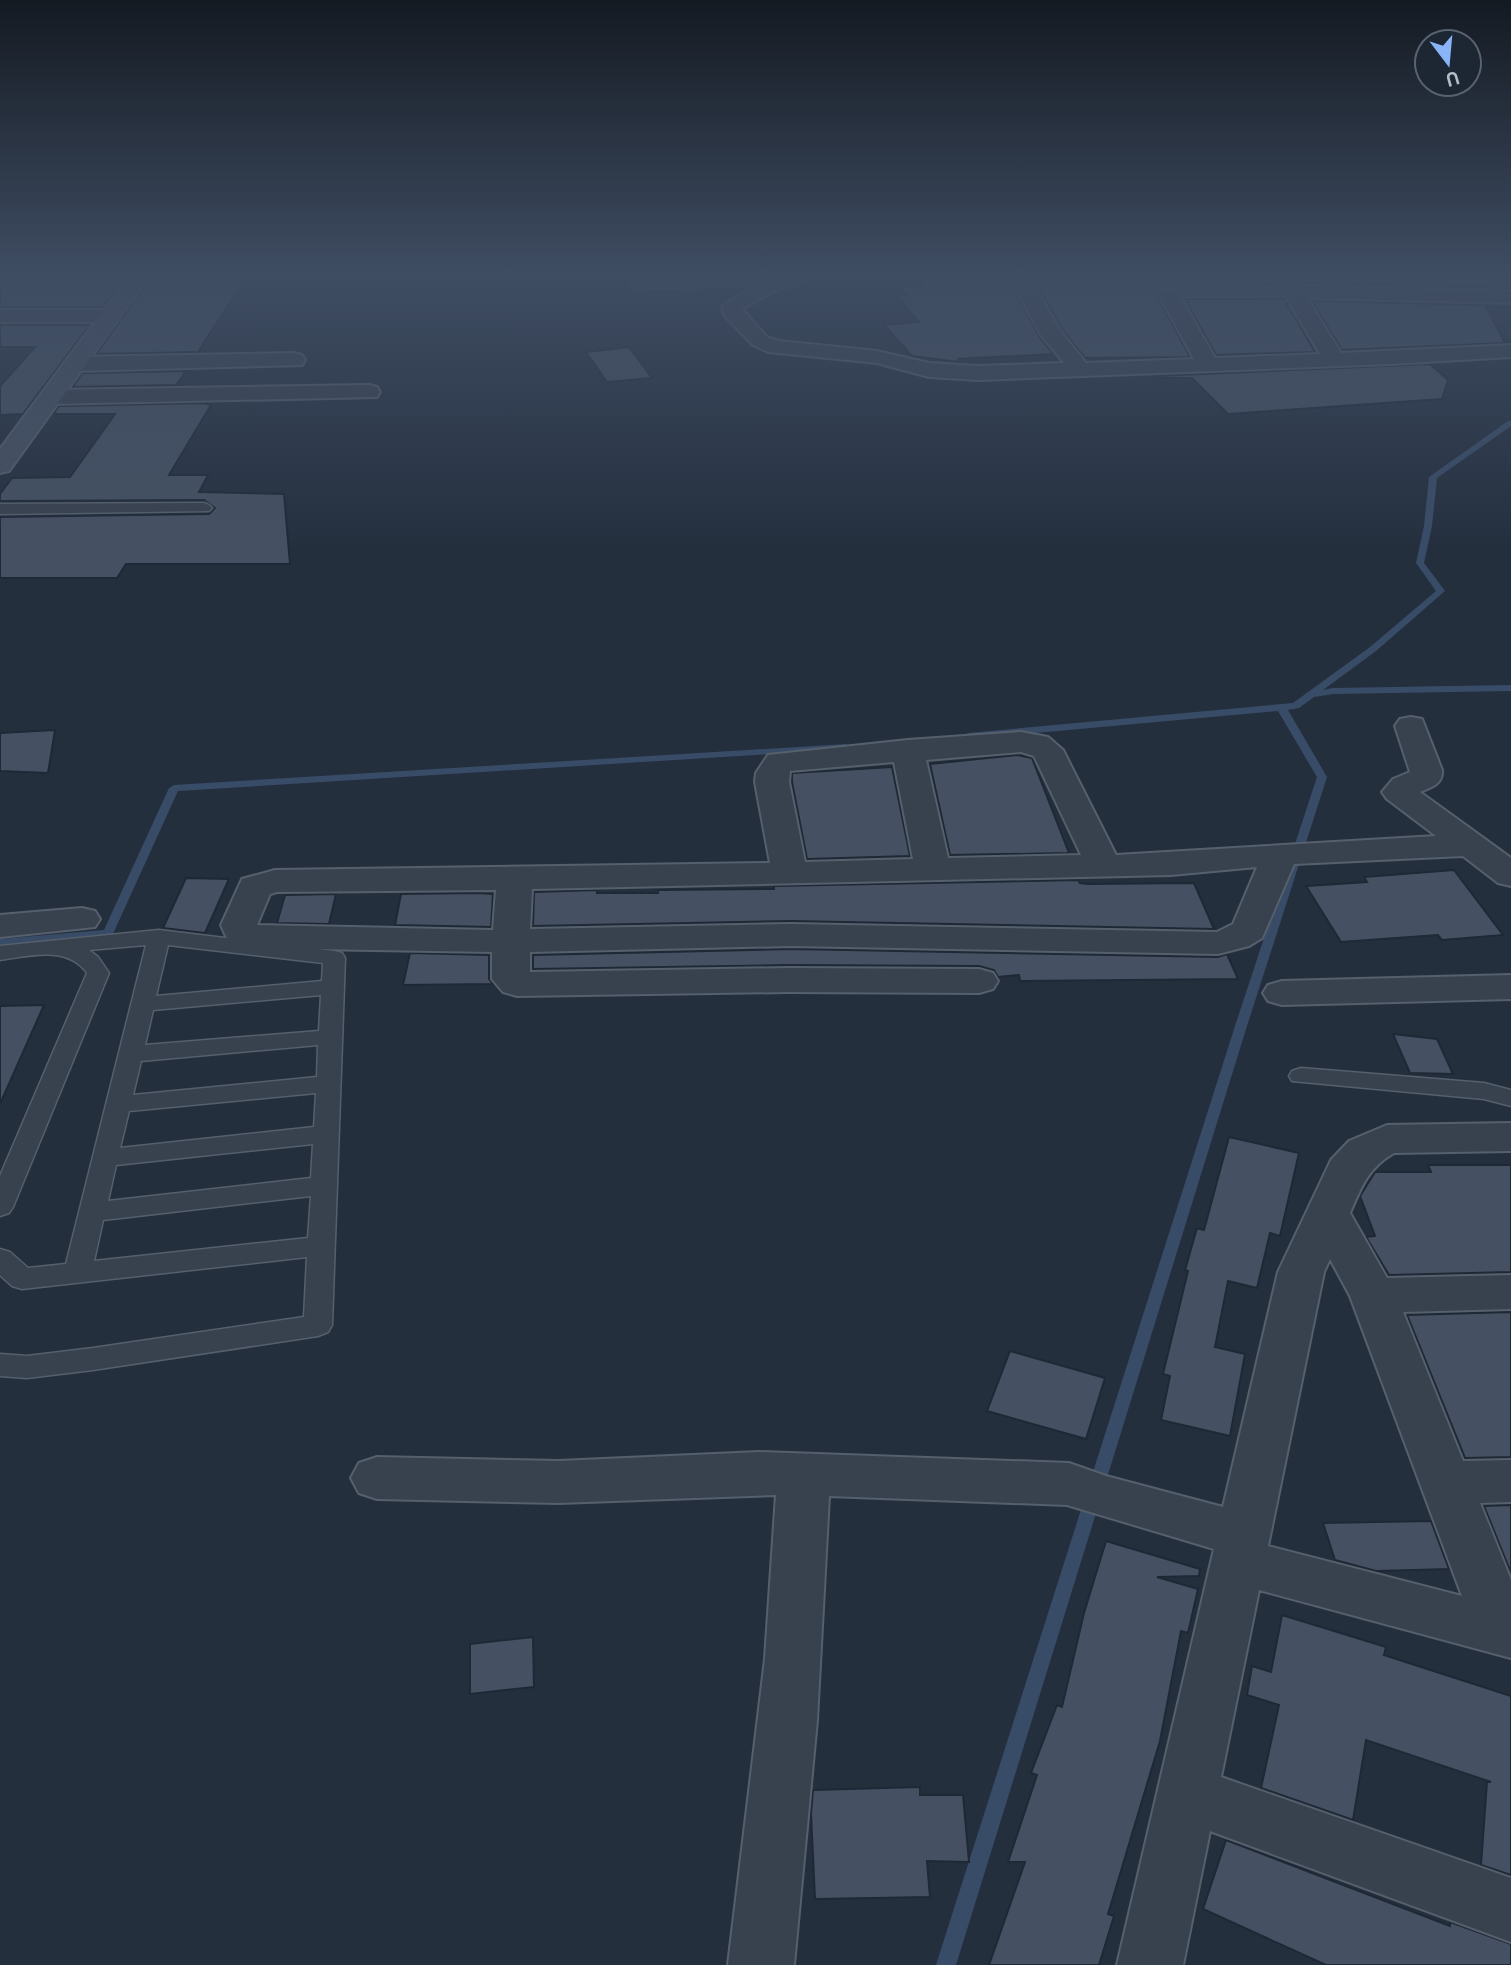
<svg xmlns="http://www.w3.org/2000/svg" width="1511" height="1965" viewBox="0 0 1511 1965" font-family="Ubuntu,sans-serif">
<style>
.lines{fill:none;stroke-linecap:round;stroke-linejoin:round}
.stream{fill:#394c67;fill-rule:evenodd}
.building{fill:#455162;stroke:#1f2835;stroke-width:2}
.lane-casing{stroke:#565f6c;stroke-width:3}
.street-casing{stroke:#565f6c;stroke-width:4}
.secondary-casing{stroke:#565f6c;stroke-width:4}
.lane{fill:#38414e;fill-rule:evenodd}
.street{fill:#38414e;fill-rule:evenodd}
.secondary{fill:#465061;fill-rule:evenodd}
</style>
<rect width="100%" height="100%" fill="#242f3e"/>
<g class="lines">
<path class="stream" d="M 1508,421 L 1511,421 L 1511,426 L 1437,478 L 1432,526 L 1424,563 L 1445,591 L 1376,651 L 1323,690 L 1333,688 L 1511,685 L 1511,691 L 1333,694 L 1314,697 L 1299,708 L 1288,710 L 1327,777 L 1247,1026 L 956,1965 L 936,1965 L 1235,1026 L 1317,777 L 1278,711 L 968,739 L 963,736 L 968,733 L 1293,703 L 1370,647 L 1436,591 L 1416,563 L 1424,526 L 1429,477 Z
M 846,744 L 851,747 L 850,749 L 178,791 L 112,936 L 0,947 L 0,939 L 104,930 L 169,788 L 174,785 Z"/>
</g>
<path class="building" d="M 0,275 L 127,275 L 103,307 L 0,307 Z
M 153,275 L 247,275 L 198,352 L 96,354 Z
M 920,275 L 1006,275 L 1039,336 L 1053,354 L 958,359 L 959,362 L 912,356 L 884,325 L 919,322 L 896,295 L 907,295 L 901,286 L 921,286 Z
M 1031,275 L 1271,275 L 1276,285 L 1161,286 L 1156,294 L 1190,357 L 1085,358 L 1063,331 Z
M 1296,275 L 1511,275 L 1511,288 L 1301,283 Z
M 1185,299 L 1284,299 L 1315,352 L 1216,355 Z
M 1312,301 L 1485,305 L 1505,343 L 1342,350 Z
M 0,325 L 90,325 L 23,414 L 0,415 L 0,386 L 35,347 L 0,347 Z
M 629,347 L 652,378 L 607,382 L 586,352 Z
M 1430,364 L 1448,380 L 1442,399 L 1228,414 L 1192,378 L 1160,378 L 1158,376 Z
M 186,371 L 176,385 L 73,387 L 82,373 Z
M 203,403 L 211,405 L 169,475 L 208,475 L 199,492 L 284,494 L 290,564 L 126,564 L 117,578 L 0,578 L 0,517 L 209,514 L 215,508 L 204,500 L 0,501 L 0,494 L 12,478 L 70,477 L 115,414 L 53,414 L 59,406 Z
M 55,730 L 48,773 L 0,771 L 0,733 Z
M 1017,755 L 1032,758 L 1069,853 L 950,855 L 930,764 Z
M 892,767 L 910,856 L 807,859 L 792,782 L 792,773 Z
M 1454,870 L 1503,935 L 1442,940 L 1438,935 L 1341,942 L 1306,886 L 1367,882 L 1364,877 Z
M 186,878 L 229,879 L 205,933 L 163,928 Z
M 1078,880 L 1080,883 L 1088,884 L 1194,883 L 1214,929 L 791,921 L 533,926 L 534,892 L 597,890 L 597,893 L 658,893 L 658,890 L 774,889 L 774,886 Z
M 477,893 L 493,894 L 491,927 L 395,925 L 401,894 Z
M 336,894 L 329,924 L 277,923 L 285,895 Z
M 791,949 L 1218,957 L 1227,954 L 1238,979 L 1020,981 L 1019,975 L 998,977 L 994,970 L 979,966 L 788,965 L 533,969 L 533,955 Z
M 410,953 L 489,955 L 489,979 L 493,984 L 403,985 Z
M 44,1005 L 0,1104 L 0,1006 Z
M 1393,1034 L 1437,1039 L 1453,1074 L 1410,1073 Z
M 1229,1137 L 1299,1153 L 1280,1236 L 1270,1233 L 1257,1288 L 1228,1281 L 1215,1347 L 1245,1354 L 1230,1436 L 1161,1420 L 1170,1376 L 1163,1374 L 1188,1271 L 1185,1270 L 1197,1228 L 1204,1230 Z
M 1428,1165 L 1511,1165 L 1511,1272 L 1389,1275 L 1366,1237 L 1375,1236 L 1360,1196 L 1375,1172 L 1431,1172 Z
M 1511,1312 L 1511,1457 L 1465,1458 L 1407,1315 Z
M 1010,1351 L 1105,1378 L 1086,1439 L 987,1411 Z
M 1511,1505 L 1511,1568 L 1509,1568 L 1484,1506 Z
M 1431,1521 L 1449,1569 L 1376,1571 L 1335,1560 L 1323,1523 Z
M 1106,1541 L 1200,1569 L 1199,1576 L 1157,1577 L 1198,1589 L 1188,1633 L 1181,1631 L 1160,1741 L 1108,1914 L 1114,1916 L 1099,1965 L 989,1965 L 1025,1862 L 1008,1862 L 1037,1775 L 1031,1773 L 1057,1705 L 1062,1707 L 1084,1613 Z
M 1282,1615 L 1386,1647 L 1384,1655 L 1511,1696 L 1511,1875 L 1481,1865 L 1487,1782 L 1491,1782 L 1366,1740 L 1353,1820 L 1261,1788 L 1279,1705 L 1247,1695 L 1252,1666 L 1271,1672 Z
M 533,1637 L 534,1687 L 470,1694 L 470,1644 Z
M 920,1787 L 920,1795 L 963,1795 L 969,1862 L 927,1861 L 930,1897 L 815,1899 L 811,1813 L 813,1790 Z
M 1226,1840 L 1450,1926 L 1450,1922 L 1511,1944 L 1511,1965 L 1326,1965 L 1203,1909 Z"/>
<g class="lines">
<defs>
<path id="lane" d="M 784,279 L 790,282 L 788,284 L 636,289 L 630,286 L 636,283 Z
M 1180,287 L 1291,288 L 1297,292 L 1291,296 L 1168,297 L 1162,293 Z
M 204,503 L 209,505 L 212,508 L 209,511 L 0,514 L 0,504 Z
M 159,930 L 334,951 L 342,953 L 345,958 L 332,1325 L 328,1332 L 318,1336 L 93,1370 L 27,1378 L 0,1376 L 0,1354 L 27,1356 L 93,1348 L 304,1317 L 307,1257 L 22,1289 L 12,1286 L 0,1275 L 0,1249 L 10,1252 L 28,1268 L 66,1264 L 146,945 L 89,950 L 98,957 L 109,973 L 13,1207 L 9,1213 L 0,1216 L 0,1176 L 87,973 C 67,945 29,956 0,960 L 0,946 ZM 168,945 L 323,963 L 322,981 L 156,996 ZM 321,995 L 319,1031 L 145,1045 L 153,1010 ZM 318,1045 L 317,1077 L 133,1095 L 141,1061 ZM 316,1093 L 314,1127 L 120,1148 L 129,1111 ZM 313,1144 L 311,1178 L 108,1201 L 116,1165 ZM 311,1196 L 308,1238 L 94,1261 L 103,1220 Z
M 1301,1068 L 1484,1083 L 1511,1090 L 1511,1106 L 1484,1099 L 1292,1081 L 1289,1076 L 1292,1071 Z"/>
<path id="street" d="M 782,275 L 810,275 L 807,279 L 768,294 L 742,309 L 767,337 L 779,341 L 877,351 L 929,363 L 978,366 L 1064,363 L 1041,335 L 1008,275 L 1028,275 L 1061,332 L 1086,363 L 1194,359 L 1158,293 L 1161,289 L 1175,289 L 1178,293 L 1215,358 L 1320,354 L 1273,275 L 1293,275 L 1300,286 L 1511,291 L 1511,303 L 1307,298 L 1341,353 L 1511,345 L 1511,357 L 1392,364 L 978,380 L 929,377 L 877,363 L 768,352 L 753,345 L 724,315 L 722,306 L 754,286 Z
M 0,310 L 108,310 L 115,312 L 118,316 L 115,320 L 108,322 L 0,322 Z
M 294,353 L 302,355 L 305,360 L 302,365 L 75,371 L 67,369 L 64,364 L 67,359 L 75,357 Z
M 369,385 L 377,387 L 380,392 L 377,397 L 51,404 L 43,402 L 40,397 L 43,392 L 51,390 Z
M 1411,717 L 1422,719 L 1442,770 C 1443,784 1432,787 1420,792 L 1511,858 L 1511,886 L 1498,883 L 1463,856 L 1294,864 L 1262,938 L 1249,946 L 1218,954 L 791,946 L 530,952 L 530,972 L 788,968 L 979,969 L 993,973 L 998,981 L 993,989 L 979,993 L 788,992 L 517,996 L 503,992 L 492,979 L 492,952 L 249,948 L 228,941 L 221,925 L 242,879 L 275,870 L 770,863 L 755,782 L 756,773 L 768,755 L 908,740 L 1021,732 L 1048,737 L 1063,750 L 1116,855 L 1436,836 L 1387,799 L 1382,792 L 1393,779 L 1410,772 L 1395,726 L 1400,719 ZM 1021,752 L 1034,756 L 1081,855 L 948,858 L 926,760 ZM 894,762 L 913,859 L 805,862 L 789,782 L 790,771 ZM 1257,867 L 1233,924 L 1217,932 L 791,924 L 530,929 L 532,889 L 1171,875 ZM 496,890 L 493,930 L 257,925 L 270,894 L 277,892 Z
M 82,908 L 95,911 L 100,919 L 95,927 L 0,937 L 0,915 Z
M 1511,975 L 1511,999 L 1282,1005 L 1268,1001 L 1263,993 L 1268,985 L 1282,981 Z
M 1511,1123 L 1511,1151 L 1394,1153 C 1369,1167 1361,1187 1350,1213 L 1387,1278 L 1511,1275 L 1511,1309 L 1403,1312 L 1463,1461 L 1511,1460 L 1511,1502 L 1480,1503 L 1511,1580 L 1511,1658 L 1259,1590 L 1221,1777 L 1511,1878 L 1511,1942 L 1210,1831 L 1183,1965 L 1117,1965 L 1214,1549 L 1067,1505 L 829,1496 L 817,1720 L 794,1965 L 728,1965 L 765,1659 L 776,1495 L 559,1503 L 377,1499 L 359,1493 L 351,1478 L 359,1463 L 377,1457 L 559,1461 L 759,1452 L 1069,1463 L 1106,1476 L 1223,1507 L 1278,1272 L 1331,1160 L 1349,1141 L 1387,1125 ZM 1330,1259 L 1350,1296 L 1462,1596 L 1268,1546 L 1324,1272 Z"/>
<path id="secondary" d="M 130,275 L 150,275 L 9,471 L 0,473 L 0,449 Z"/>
</defs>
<use href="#lane" class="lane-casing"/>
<use href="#street" class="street-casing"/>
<use href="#secondary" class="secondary-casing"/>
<use href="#lane" class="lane"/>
<use href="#street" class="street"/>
<use href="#secondary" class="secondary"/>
</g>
<linearGradient id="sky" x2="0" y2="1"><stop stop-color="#141a22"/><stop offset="0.5" stop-color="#3f4d63"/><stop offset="1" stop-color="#3f4d63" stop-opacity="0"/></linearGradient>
<rect width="1511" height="550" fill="url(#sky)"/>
<g transform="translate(1448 63) rotate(164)"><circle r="33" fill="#1d2633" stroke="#59626f" stroke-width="2"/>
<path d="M0-5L12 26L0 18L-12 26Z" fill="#8ab4f8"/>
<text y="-10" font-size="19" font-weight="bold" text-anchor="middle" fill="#b4bcc9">U</text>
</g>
</svg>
